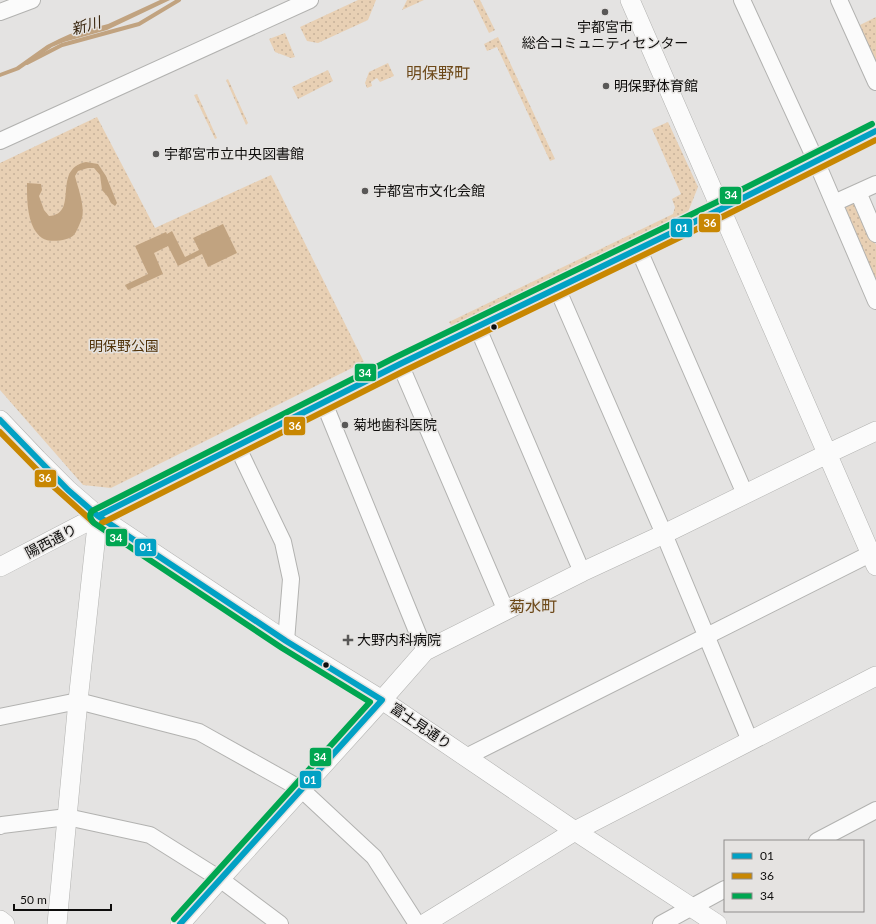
<svg xmlns="http://www.w3.org/2000/svg" width="876" height="924" viewBox="0 0 876 924" font-family="Lato,'Noto Sans JP',sans-serif">
<style>
.green{fill:url(#green-dots)}
.water{fill:#c1a380}
.lines{fill:none;stroke-linecap:round;stroke-linejoin:round}
.stream{stroke:#c1a380;stroke-width:4}
.minor-casing{stroke:#b2b2b0;stroke-width:18}
.tertiary-casing{stroke:#b2b2b0;stroke-width:20}
.minor{stroke:#fbfbfb;stroke-width:16}
.tertiary{stroke:#fbfbfb;stroke-width:19}
.bus-1-casing{stroke:#e5e3e1;stroke-width:9}
.bus-2-casing{stroke:#e5e3e1;stroke-width:9}
.bus-3-casing{stroke:#e5e3e1;stroke-width:9}
.bus-1{stroke:#01a1c4;stroke-width:6}
.bus-2{stroke:#c88702;stroke-width:6}
.bus-3{stroke:#00a651;stroke-width:6}
.poi-dot{fill:#595857;stroke:#e5e3e1;stroke-width:1.5}
.bus-dot{fill:#0e0d0c;stroke:#e5e3e1;stroke-width:1.5}
.labels{text-anchor:middle;stroke-width:3;stroke-linejoin:round;paint-order:stroke}
.poi-label{font-size:14px;fill:#0e0d0c;stroke:#e5e3e1;text-anchor:start}
.park-label{font-size:14px;fill:#51330a;stroke:#e5e3e1}
.street-label{font-size:14px;fill:#0e0d0c;stroke:#e5e3e1}
.water-label{font-size:15px;font-style:italic;fill:#3b2811;stroke:#e5e3e1}
.quarter-label{font-size:16px;fill:#6d4919;stroke:#e5e3e1}
.line-badge{stroke:#e5e3e1;stroke-width:1.5}
.badge-label{font-size:11px;text-anchor:middle;font-weight:bold;fill:#fff}
</style>
<defs>
<pattern id="green-dots" width="8" height="8" patternUnits="userSpaceOnUse"><rect width="8" height="8" fill="#e8d0b4"/><path d="M2 2h.1M6 6h.1" fill="none" stroke="#c6b19a" stroke-width="1.8" stroke-linecap="round"/></pattern>
</defs>
<rect width="100%" height="100%" fill="#e4e3e2"/>
<path class="green" d="M 358,0 L 376,0 L 368,20 L 318,43 L 307,41 L 300,27 Z
M 407,0 L 424,0 L 402,10 Z
M 473,0 L 480,0 L 495,30 L 489,33 Z
M 876,17 L 876,65 L 858,26 Z
M 285,33 L 295,57 L 291,58 L 275,52 L 269,39 Z
M 498,37 L 555,159 L 550,161 L 497,47 L 487,51 L 484,44 Z
M 388,63 L 394,76 L 380,82 L 377,78 L 371,82 L 372,86 L 367,88 L 365,83 L 369,72 Z
M 328,70 L 333,81 L 298,99 L 292,87 Z
M 228,79 L 248,123 L 246,125 L 226,80 Z
M 197,94 L 217,138 L 215,139 L 194,95 Z
M 97,117 L 155,228 L 271,175 L 364,362 L 111,488 L 83,485 L 0,390 L 0,163 Z
M 668,122 L 698,187 L 688,212 L 452,327 L 449,322 L 673,214 L 675,207 L 672,199 L 681,194 L 652,129 Z
M 855,198 L 876,245 L 876,288 L 840,205 Z"/>
<path class="water" d="M 160,0 L 170,0 L 107,30 L 64,42 L 52,47 L 19,70 L 0,77 L 0,73 L 16,67 L 47,45 L 59,39 L 70,34 L 108,24 Z
M 86,162 L 98,164 L 106,176 L 117,203 L 115,206 L 111,203 L 108,197 L 102,190 L 100,175 L 94,168 L 88,168 L 78,171 L 75,176 C 78,188 85,206 82,218 C 81,221 76,233 74,235 C 68,241 49,243 42,238 C 39,236 36,232 34,229 C 27,215 27,199 27,183 L 41,184 L 42,190 L 39,196 L 44,210 L 49,216 C 80,214 51,169 86,162 Z
M 223,224 L 237,253 L 208,267 L 202,254 L 178,266 L 168,246 L 154,253 L 163,274 L 128,290 L 125,285 L 148,274 L 135,246 L 166,232 L 167,234 L 172,231 L 185,257 L 199,250 L 193,238 Z"/>
<g class="lines">
<path class="stream" d="M 27,63 L 62,45 L 139,24 L 179,0"/>
<defs>
<path id="minor" d="M 742,0 L 816,161 L 876,301
M 839,0 L 876,82
M 0,12 L 32,0
M 0,141 L 310,0
M 858,192 L 876,234
M 834,203 L 876,184
M 638,248 L 745,494
M 557,288 L 664,534 L 750,741
M 477,326 L 582,572
M 400,364 L 506,611
M 324,403 L 425,651
M 237,446 L 283,542 L 291,579 L 286,641
M 0,717 L 78,701 L 199,732 L 301,789 L 374,857 L 417,924
M 466,757 L 876,551
M 0,826 L 2,825 L 67,817 L 150,835 L 220,879 L 280,924
M 817,841 L 876,810
M 661,924 L 725,889"/>
<path id="tertiary" d="M 630,0 L 876,566
M 0,420 L 37,459 L 68,490 L 98,516 L 286,641 L 382,700 L 575,831 L 717,924
M 0,567 L 98,516 L 400,364 L 721,209 L 876,131
M 0,920 L 5,924
M 57,924 L 78,701 L 98,516
M 180,924 L 220,879 L 382,700 L 425,651 L 582,572 L 664,534 L 827,454 L 876,431
M 424,924 L 575,831 L 876,676"/>
</defs>
<use href="#minor" class="minor-casing"/>
<use href="#tertiary" class="tertiary-casing"/>
<use href="#minor" class="minor"/>
<use href="#tertiary" class="tertiary"/>
<defs>
<path id="bus-1" d="M 0,420 L 68,490 L 98,516 L 286,641 L 382,700 L 180,924
M 98,516 L 400,364 L 721,209 L 876,131"/>
<path id="bus-2" d="M 0,432 L 54,487 L 93,522
M 102,523 L 404,371 L 724,216 L 876,140"/>
<path id="bus-3" d="M 174,919 L 370,702 L 282,648 L 94,523 C 90,519 89,515 92,511 L 396,357 L 717,202 L 872,124"/>
</defs>
<use href="#bus-1" class="bus-1-casing"/>
<use href="#bus-2" class="bus-2-casing"/>
<use href="#bus-3" class="bus-3-casing"/>
<use href="#bus-1" class="bus-1"/>
<use href="#bus-2" class="bus-2"/>
<use href="#bus-3" class="bus-3"/>
</g>
<g class="poi-dot">
<circle cx="605" cy="12" r="4"/>
<circle cx="606" cy="86" r="4"/>
<circle cx="156" cy="154" r="4"/>
<circle cx="365" cy="191" r="4"/>
<circle cx="345" cy="425" r="4"/>
<path d="M346 634h4v4h4v4h-4v4h-4v-4h-4v-4h4z"/>
</g>
<g class="bus-dot">
<circle cx="494" cy="327" r="3.5"/>
<circle cx="326" cy="665" r="3.5"/>
</g>
<g class="labels">
<g class="poi-label">
<text x="605" y="32" text-anchor="middle">宇都宮市<tspan x="605" dy="16">総合コミュニティセンター</tspan></text>
<text x="614" y="91">明保野体育館</text>
<text x="164" y="159">宇都宮市立中央図書館</text>
<text x="373" y="196">宇都宮市文化会館</text>
<text x="353" y="430">菊地歯科医院</text>
<text x="357" y="645">大野内科病院</text>
</g>
<g class="park-label">
<text x="124" y="351">明保野公園</text>
</g>
<g class="street-label">
<text transform="translate(51 541) rotate(-28)" y="5">陽西通り</text>
<text transform="translate(421 726) rotate(34)" y="5">富士見通り</text>
</g>
<g class="water-label">
<text transform="translate(86 26) rotate(-15)" y="5">新川</text>
</g>
<g class="quarter-label">
<text x="438" y="79">明保野町</text>
<text x="533" y="612">菊水町</text>
</g>
</g>
<g class="line-badge">
<rect x="719" y="186" width="23" height="19" rx="4" fill="#00a651"/>
<rect x="698" y="213" width="23" height="20" rx="4" fill="#c88702"/>
<rect x="670" y="218" width="23" height="20" rx="4" fill="#01a1c4"/>
<rect x="354" y="363" width="23" height="19" rx="4" fill="#00a651"/>
<rect x="283" y="416" width="23" height="20" rx="4" fill="#c88702"/>
<rect x="34" y="469" width="23" height="19" rx="4" fill="#c88702"/>
<rect x="105" y="528" width="23" height="19" rx="4" fill="#00a651"/>
<rect x="134" y="538" width="23" height="19" rx="4" fill="#01a1c4"/>
<rect x="309" y="747" width="23" height="20" rx="4" fill="#00a651"/>
<rect x="299" y="770" width="23" height="19" rx="4" fill="#01a1c4"/>
</g>
<g class="badge-label">
<text x="731" y="199">34</text>
<text x="710" y="227">36</text>
<text x="682" y="232">01</text>
<text x="365" y="377">34</text>
<text x="295" y="430">36</text>
<text x="45" y="482">36</text>
<text x="116" y="542">34</text>
<text x="146" y="551">01</text>
<text x="320" y="761">34</text>
<text x="310" y="784">01</text>
</g>
<rect x="724" y="840" width="140" height="72" fill="#e5e3e1" stroke="#8f8d8c"/>
<rect x="732" y="853" width="20" height="6" fill="#01a1c4" stroke="#8f8d8c"/>
<text x="760" y="860" font-size="12" fill="#0e0d0c">01</text>
<rect x="732" y="873" width="20" height="6" fill="#c88702" stroke="#8f8d8c"/>
<text x="760" y="880" font-size="12" fill="#0e0d0c">36</text>
<rect x="732" y="893" width="20" height="6" fill="#00a651" stroke="#8f8d8c"/>
<text x="760" y="900" font-size="12" fill="#0e0d0c">34</text>
<path d="M14 904v6h97v-6" fill="none" stroke="#0e0d0c" stroke-width="2"/>
<text x="20" y="904" font-size="12" fill="#0e0d0c" stroke="#e5e3e1" stroke-width="3" paint-order="stroke">50 m</text>
</svg>
